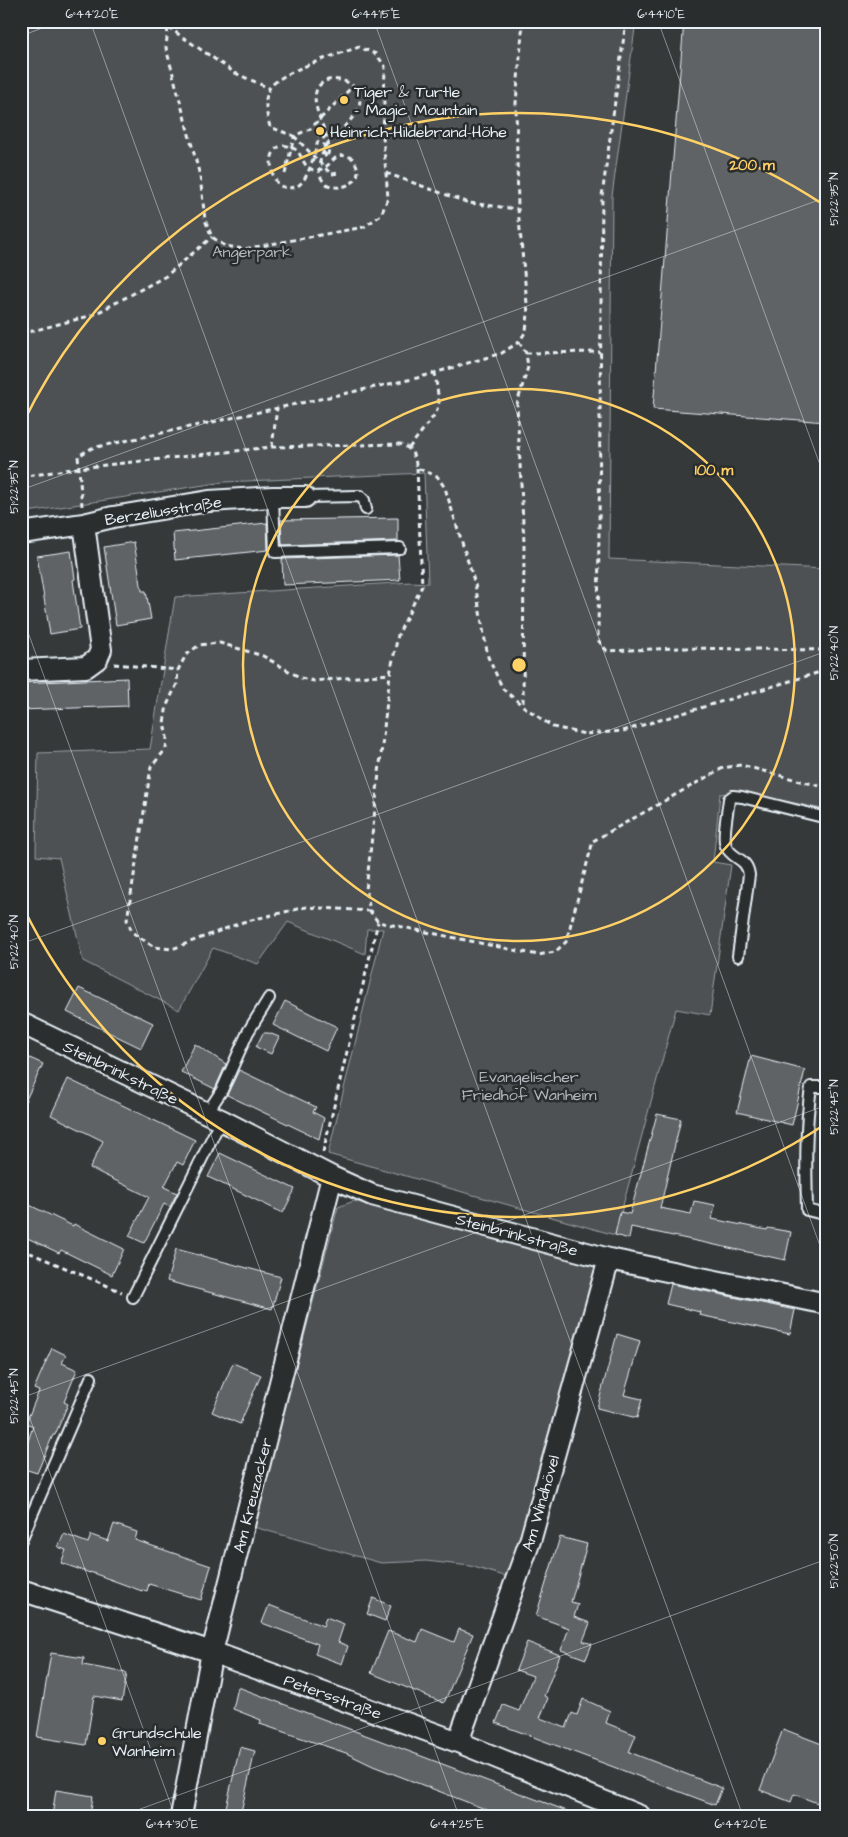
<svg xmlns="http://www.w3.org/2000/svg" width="848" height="1837" viewBox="0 0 848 1837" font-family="'Architects Daughter',sans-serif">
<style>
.green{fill:#4d5152;stroke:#9aa1a5}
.building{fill:#5f6365;stroke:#e8f1f8}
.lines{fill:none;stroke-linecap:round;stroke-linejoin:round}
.service-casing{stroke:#e8f1f8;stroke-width:14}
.minor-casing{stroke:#e8f1f8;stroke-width:24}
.path{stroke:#e8f1f8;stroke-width:3;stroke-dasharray:5 4;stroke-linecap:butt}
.service{stroke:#2a2d2e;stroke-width:10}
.minor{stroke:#2a2d2e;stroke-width:20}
.path-bridge{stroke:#e8f1f8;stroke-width:3;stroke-dasharray:5 4;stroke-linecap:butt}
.ticks{fill:none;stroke:#e8f1f8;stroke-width:1;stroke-opacity:0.45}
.ring{fill:none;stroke:#ffd166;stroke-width:2.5}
.poi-dot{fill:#ffd166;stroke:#2a2d2e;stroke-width:2}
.labels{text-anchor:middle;stroke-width:5;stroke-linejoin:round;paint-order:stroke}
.poi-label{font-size:16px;fill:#e8f1f8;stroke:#2a2d2e;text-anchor:start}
.park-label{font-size:16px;fill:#b2b9be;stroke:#2a2d2e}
.street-label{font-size:16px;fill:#e8f1f8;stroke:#2a2d2e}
.centre{fill:#ffd166;stroke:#2a2d2e;stroke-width:2.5}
.ring-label{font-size:15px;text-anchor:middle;font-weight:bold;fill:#ffd166;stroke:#2a2d2e;stroke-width:5;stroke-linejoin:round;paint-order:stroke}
.neatline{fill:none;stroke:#e8f1f8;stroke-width:2}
.ticks-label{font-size:12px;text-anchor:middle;fill:#e8f1f8}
</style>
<rect width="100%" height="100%" fill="#35393a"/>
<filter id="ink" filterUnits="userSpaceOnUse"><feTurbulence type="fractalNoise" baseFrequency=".02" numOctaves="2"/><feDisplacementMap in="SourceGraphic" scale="10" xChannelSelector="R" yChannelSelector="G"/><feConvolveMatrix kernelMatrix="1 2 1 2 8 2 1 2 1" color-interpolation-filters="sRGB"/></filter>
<g filter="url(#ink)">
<path class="green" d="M 21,21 L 636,21 L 612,196 L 609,559 L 827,569 L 827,810 L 741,792 L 720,794 L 713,862 L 731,865 L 710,1015 L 676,1009 L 615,1235 L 328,1154 L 383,929 L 367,929 L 365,954 L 288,922 L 258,964 L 213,948 L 179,1010 L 83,961 L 59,858 L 36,856 L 38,753 L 150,749 L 175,597 L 411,582 L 428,583 L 424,473 L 224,482 L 21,513 Z
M 354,1201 L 598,1267 L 569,1382 L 508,1577 L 470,1566 L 426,1561 L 381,1563 L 254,1527 L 338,1207 Z"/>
<path class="building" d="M 684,21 L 827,21 L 827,422 L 653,409 Z
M 398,518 L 398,541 L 282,545 L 281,520 Z
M 267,523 L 268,550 L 175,560 L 173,533 Z
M 134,542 L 142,591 L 146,591 L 151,619 L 116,625 L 104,547 Z
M 71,551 L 75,579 L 73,580 L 80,629 L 50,634 L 37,556 Z
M 398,555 L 400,580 L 283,585 L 282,559 Z
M 127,678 L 128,706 L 21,710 L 21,683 Z
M 79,988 L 153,1023 L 141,1048 L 67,1012 Z
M 285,1001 L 337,1027 L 326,1051 L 273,1025 Z
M 263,1033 L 269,1033 L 279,1037 L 271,1054 L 256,1047 Z
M 195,1044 L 226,1064 L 215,1089 L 181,1072 Z
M 21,1054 L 43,1064 L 21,1110 Z
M 751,1056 L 805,1070 L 792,1125 L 737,1112 Z
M 239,1070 L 316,1107 L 313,1112 L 324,1118 L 319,1139 L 227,1095 Z
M 68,1079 L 195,1140 L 183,1165 L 177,1162 L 164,1187 L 177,1193 L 170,1207 L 164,1204 L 144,1243 L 129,1236 L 149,1197 L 90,1168 L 103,1141 L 51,1115 Z
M 657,1114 L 681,1119 L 660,1208 L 691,1214 L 694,1201 L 715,1205 L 712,1219 L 767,1230 L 768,1228 L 791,1232 L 785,1260 L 631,1227 L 629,1239 L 615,1235 L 620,1212 L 630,1214 Z
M 220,1153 L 295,1189 L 283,1213 L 208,1177 Z
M 21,1201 L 73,1226 L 74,1224 L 124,1249 L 112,1275 L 61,1250 L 59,1253 L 21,1235 Z
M 176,1249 L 281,1277 L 272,1309 L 167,1281 Z
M 671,1284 L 795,1310 L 790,1334 L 699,1315 L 700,1312 L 666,1304 Z
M 617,1334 L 640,1341 L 624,1395 L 642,1399 L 637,1418 L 597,1408 Z
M 52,1348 L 66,1355 L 62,1363 L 77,1370 L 64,1402 L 68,1404 L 55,1435 L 53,1435 L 37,1473 L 21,1468 L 21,1463 L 33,1426 L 26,1423 L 39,1391 L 34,1389 Z
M 233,1363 L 261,1375 L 240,1424 L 212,1412 Z
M 114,1524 L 137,1532 L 135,1540 L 211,1566 L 201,1600 L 149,1584 L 147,1591 L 142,1590 L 142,1591 L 90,1572 L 90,1573 L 61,1563 L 66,1550 L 58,1547 L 64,1534 L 88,1543 L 91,1535 L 108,1541 Z
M 560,1537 L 587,1544 L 571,1602 L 578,1604 L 574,1617 L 590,1623 L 583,1641 L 592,1644 L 586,1659 L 561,1650 L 569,1628 L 536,1616 Z
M 373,1598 L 391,1606 L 385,1621 L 367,1614 Z
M 269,1605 L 323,1626 L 326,1617 L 344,1624 L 338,1642 L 348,1646 L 342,1664 L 315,1654 L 318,1644 L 262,1623 Z
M 422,1629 L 454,1642 L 459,1629 L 473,1634 L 444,1703 L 371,1673 L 388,1631 L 417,1642 Z
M 527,1642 L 560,1655 L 544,1696 L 548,1698 L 540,1718 L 566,1728 L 572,1713 L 577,1715 L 583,1699 L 610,1711 L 606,1723 L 636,1735 L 629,1752 L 722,1788 L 715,1805 L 496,1723 L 503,1705 L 519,1711 L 533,1676 L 516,1670 Z
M 51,1653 L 84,1658 L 83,1665 L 127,1673 L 122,1701 L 94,1696 L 86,1745 L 37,1737 Z
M 238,1687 L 575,1814 L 575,1816 L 513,1816 L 500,1811 L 498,1814 L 373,1766 L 346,1753 L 260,1724 L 261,1720 L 233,1709 Z
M 783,1729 L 827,1746 L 827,1778 L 817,1803 L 794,1794 L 791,1802 L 760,1790 Z
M 240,1747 L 255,1751 L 247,1786 L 240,1816 L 224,1816 Z
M 56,1790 L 93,1796 L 90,1816 L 52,1816 Z"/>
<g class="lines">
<defs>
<path id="service" d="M 273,497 L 275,552 L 400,548
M 305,497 L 360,496 L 364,500 L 366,509
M 738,956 L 749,875 C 747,857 732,860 726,846 C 722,837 728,810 729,799 L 733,796 L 742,797 L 827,818
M 827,1087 L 811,1087 C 805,1129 806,1168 807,1210 L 827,1215
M 207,1113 L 222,1090 L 248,1032 L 269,998
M 133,1297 L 221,1120
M 21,1540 L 91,1378"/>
<path id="minor" d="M 21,533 L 84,524 L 113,517 L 209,501 L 273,497 L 305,497
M 21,670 L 86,667 L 97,659 L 101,650 L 84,524
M 21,1023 L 221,1120 L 332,1177 L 372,1195 L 609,1259 L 827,1304
M 21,1590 L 212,1652 L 458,1742 L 640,1816
M 458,1742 L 531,1538 L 609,1259
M 181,1816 L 212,1652 L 332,1177"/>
</defs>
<use href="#service" class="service-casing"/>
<use href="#minor" class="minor-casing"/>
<path class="path" d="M 173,21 L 168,27 L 166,48 L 200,176 L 205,220 L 212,237 L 225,246 L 244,249 L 364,227 L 381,215 L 388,198 L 383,137 L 385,66 L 376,54 L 359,47 C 339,54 278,72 269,89 C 263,101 267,115 270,127 L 294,136 L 310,129 L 353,86
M 626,21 L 602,196 L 598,640 L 607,651 L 679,648 L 827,650
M 168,27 L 235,73 L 269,88
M 294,136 L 331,174 L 340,173
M 21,170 L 21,173
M 386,173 L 469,203 L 517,209
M 285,174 L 294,137
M 21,334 L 93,315 L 166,276 L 212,237
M 519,342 L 526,353 L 528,367 L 517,404 L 524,543 L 523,706
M 526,353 L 600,352
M 272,447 L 277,408
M 409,448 L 436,413 L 439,402 L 435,373
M 417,468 L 422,586 L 398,635 L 390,674 L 366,890 L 370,911 L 378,922 L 538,955 L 555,952 L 566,942 L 593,841 L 723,768 L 741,765 L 827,788
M 21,477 L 78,468 L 272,447 L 400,444 C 413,449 414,455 417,468 L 437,476 L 445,488 L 475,584 L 488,657 L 503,689 L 523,706 L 553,727 L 585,734 L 623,731 L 827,670
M 82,506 L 78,456 L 92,448 L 417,378 L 502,353 L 519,342 L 526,331 L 528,314 L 518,209 L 516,103 L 523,21
M 114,664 L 178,670
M 370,911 L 306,907 L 243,922 L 172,949 L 154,947 L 132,932 L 127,920 L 151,767 L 166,749 L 167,737 L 164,723 L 167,705 L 177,684 L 178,670 L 186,655 L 199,645 L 220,643 L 263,656 L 301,678 L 314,681 L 390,674
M 323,1152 L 378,922
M 21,1249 L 122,1292"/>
<use href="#service" class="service"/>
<use href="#minor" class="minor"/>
<path class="path-bridge" d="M 320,132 C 317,145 310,177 299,185 C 294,189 286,188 280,186 C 265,172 269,136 293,148 C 304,153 302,172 318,170 C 333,168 332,149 352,158 C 380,192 297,205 325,148 C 334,130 372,113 356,89 C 352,84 346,81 340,80 C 334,79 327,79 322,83 C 300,100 339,141 326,158 C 323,149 325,139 322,130 L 320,132"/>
</g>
</g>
<path class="ticks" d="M 90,21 L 743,1816M 374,21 L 827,1265M 658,21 L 827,484M 21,36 L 61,21M 21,490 L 827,197M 21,613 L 459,1816M 21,944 L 827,651M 21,1394 L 175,1816M 21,1398 L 827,1105M 121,1816 L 827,1559"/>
<g class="ring">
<circle cx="519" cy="665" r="276"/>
<path d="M824 1125A552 552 0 0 1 23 907M23 423A552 552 0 0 1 824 205"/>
</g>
<g class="poi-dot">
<circle cx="344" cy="100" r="5"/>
<circle cx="320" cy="131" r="5"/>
<circle cx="102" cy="1741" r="5"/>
</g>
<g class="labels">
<g class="poi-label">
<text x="354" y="97">Tiger &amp; Turtle<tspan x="354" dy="18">– Magic Mountain</tspan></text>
<text x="330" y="137">Heinrich-Hildebrand-Höhe</text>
<text x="112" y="1738">Grundschule<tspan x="112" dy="18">Wanheim</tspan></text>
</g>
<g class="park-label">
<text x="252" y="257">Angerpark</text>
<text x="529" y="1082">Evangelischer<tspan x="529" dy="18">Friedhof Wanheim</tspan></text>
</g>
<g class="street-label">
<text transform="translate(163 510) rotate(-9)" y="6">Berzeliusstraße</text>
<text transform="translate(121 1072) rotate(26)" y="6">Steinbrinkstraße</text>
<text transform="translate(517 1234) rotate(15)" y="6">Steinbrinkstraße</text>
<text transform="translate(252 1495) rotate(-76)" y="6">Am Kreuzacker</text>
<text transform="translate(540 1503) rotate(-74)" y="6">Am Windhövel</text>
<text transform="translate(333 1696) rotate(20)" y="6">Petersstraße</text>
</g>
</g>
<circle cx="519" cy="665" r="8" class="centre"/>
<g class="ring-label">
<text x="752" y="170">200 m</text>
<text x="714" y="475">100 m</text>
</g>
<rect width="848" height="1837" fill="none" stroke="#2a2d2e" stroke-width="55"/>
<rect x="28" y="28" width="792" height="1782" class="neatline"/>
<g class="ticks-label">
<text x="92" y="18">6°44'20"E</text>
<text x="376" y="18">6°44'15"E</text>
<text x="661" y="18">6°44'10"E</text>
<text transform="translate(834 199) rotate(-90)" y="4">51°22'35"N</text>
<text transform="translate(14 487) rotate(-90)" y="4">51°22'35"N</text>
<text transform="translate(834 653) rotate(-90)" y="4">51°22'40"N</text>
<text transform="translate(14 942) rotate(-90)" y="4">51°22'40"N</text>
<text transform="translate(834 1107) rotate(-90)" y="4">51°22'45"N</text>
<text transform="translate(14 1396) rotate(-90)" y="4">51°22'45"N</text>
<text transform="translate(834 1561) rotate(-90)" y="4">51°22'50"N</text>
<text x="172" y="1828">6°44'30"E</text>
<text x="457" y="1828">6°44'25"E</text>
<text x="741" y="1828">6°44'20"E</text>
</g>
</svg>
